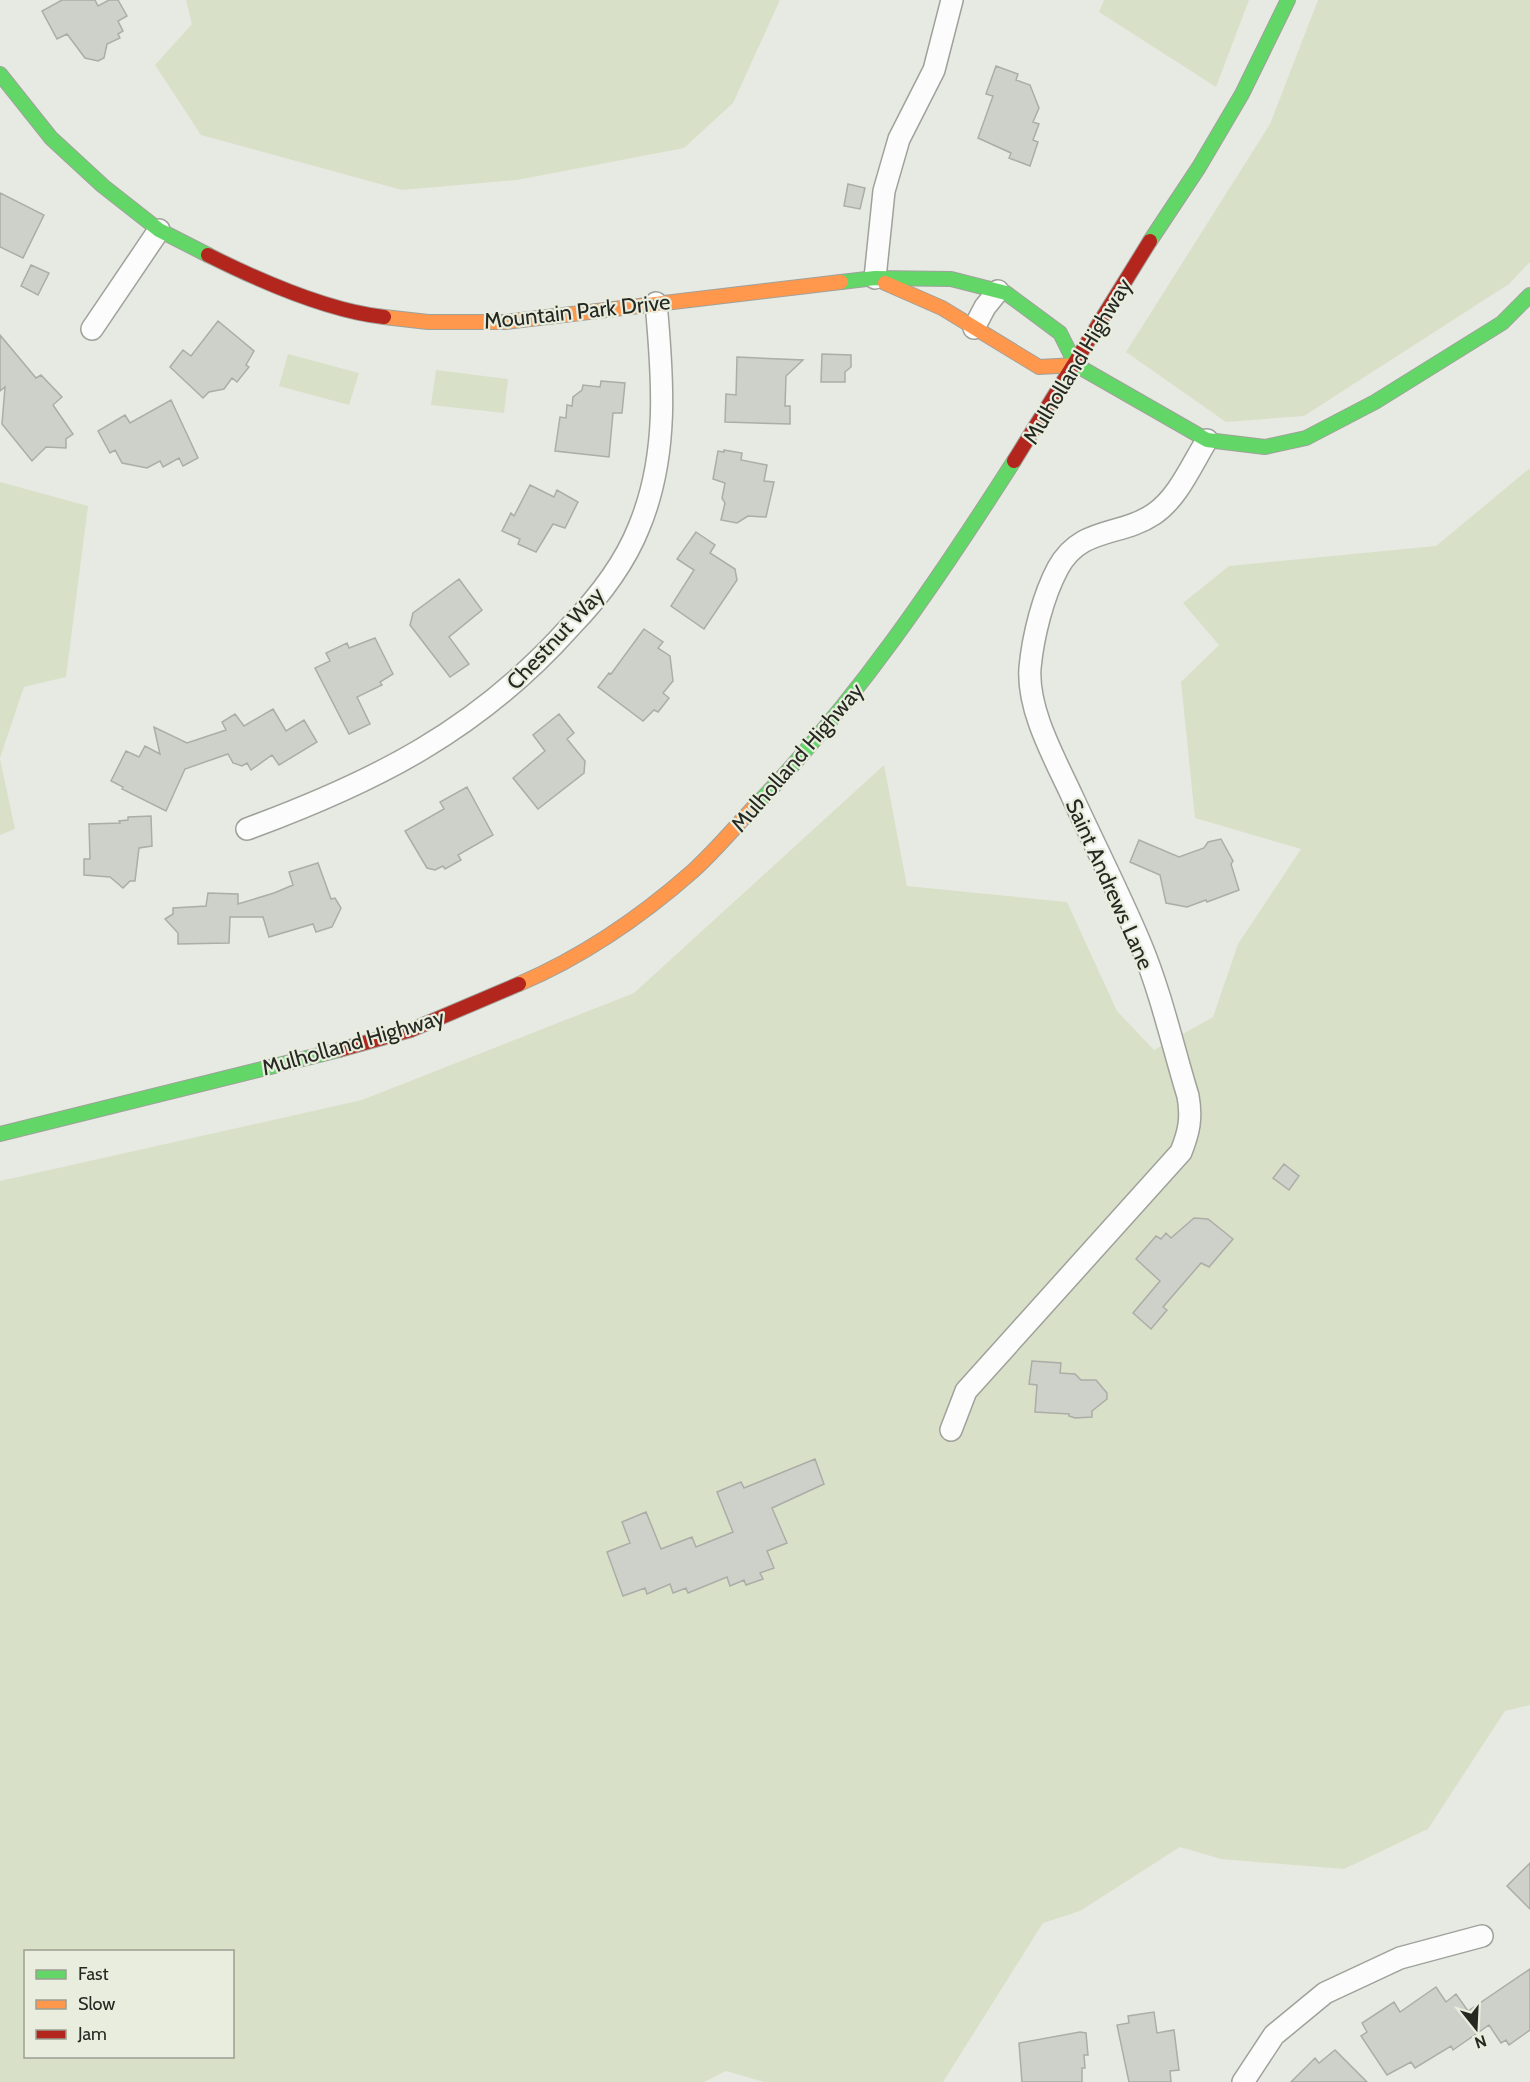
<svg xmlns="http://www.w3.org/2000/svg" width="1530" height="2082" viewBox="0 0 1530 2082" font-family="Cabin,sans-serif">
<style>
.green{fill:#d9e0c8;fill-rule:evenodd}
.building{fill:#ced0ca;stroke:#abada7;stroke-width:1.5}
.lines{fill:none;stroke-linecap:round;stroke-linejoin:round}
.street-casing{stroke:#9fa19b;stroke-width:24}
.fast-casing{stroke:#9fa19b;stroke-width:16}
.slow-casing{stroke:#9fa19b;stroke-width:16}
.jam-casing{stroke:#9fa19b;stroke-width:16}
.street{stroke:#fbfcfb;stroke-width:21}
.fast{stroke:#63d668;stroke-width:14}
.slow{stroke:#ff974d;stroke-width:14}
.jam{stroke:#b3261e;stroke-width:14}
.labels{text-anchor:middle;stroke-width:4.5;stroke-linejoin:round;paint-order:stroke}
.street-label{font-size:22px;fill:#262822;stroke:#e8edde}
</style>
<rect width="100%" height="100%" fill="#e7eae2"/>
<path class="green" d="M 186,0 L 780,0 L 733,103 L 684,148 L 517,180 L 402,190 L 201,135 L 155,65 L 192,24 Z
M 1104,0 L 1249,0 L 1216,87 L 1099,12 Z
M 1318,0 L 1530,0 L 1530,262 L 1509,284 L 1304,416 L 1226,422 L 1126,352 L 1270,124 Z
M 288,354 L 359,373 L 349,405 L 279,386 Z
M 436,370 L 508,379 L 504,413 L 431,405 Z
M 1530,468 L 1530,1705 L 1505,1711 L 1428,1829 L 1344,1869 L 1221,1859 L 1180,1847 L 1080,1911 L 1043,1923 L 943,2082 L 764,2082 L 726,2071 L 704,2082 L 0,2082 L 0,1181 L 362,1100 L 634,993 L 884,765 L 907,886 L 1067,902 L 1117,1011 L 1154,1050 L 1213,1017 L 1238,944 L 1301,849 L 1195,818 L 1181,682 L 1219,645 L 1183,603 L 1229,566 L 1436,546 ZM 26,1952 L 232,1952 L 232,2056 L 26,2056 Z
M 0,482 L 88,506 L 66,677 L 24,687 L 0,758 Z
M 0,759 L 15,829 L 0,835 Z"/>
<path class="building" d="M 62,0 L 95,0 L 98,6 L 109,0 L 118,0 L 127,16 L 118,21 L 123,31 L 118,34 L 120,38 L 107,44 L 104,58 L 98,61 L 85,58 L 67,34 L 57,39 L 42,11 Z
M 996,66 L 1018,74 L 1016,80 L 1030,85 L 1039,108 L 1033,122 L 1039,124 L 1033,140 L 1038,142 L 1030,166 L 1009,158 L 1011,153 L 978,138 L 993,96 L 986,94 Z
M 848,184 L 865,188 L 860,209 L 844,206 Z
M 0,193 L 44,215 L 23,258 L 0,247 Z
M 31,265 L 49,273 L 38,295 L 21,286 Z
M 218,321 L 254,351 L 246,365 L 249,367 L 237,382 L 232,378 L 224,389 L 209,392 L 203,398 L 170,367 L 183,350 L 191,356 Z
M 0,335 L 36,378 L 41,375 L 62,397 L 53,405 L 73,434 L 66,439 L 66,448 L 46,447 L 32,461 L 2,424 L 5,387 L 0,391 Z
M 822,354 L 851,355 L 851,367 L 845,372 L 845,382 L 821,382 Z
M 737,357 L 803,360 L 786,376 L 785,406 L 790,406 L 790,424 L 725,422 L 726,394 L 736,395 Z
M 601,381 L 625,383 L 622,413 L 613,413 L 609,457 L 555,451 L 560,417 L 566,418 L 567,405 L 572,406 L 573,397 L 582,390 L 583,385 L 600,387 Z
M 171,400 L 198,458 L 183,466 L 179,458 L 163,467 L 160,461 L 147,468 L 122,463 L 115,450 L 110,453 L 98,431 L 125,415 L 130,423 Z
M 724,450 L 742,453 L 741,460 L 767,465 L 764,481 L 774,482 L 766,517 L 748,516 L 737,523 L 721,520 L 725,503 L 722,498 L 725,483 L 713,479 L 718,451 L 724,452 Z
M 530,485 L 554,497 L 557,490 L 578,502 L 565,528 L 553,524 L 536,552 L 518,544 L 520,539 L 502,531 L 511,513 L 514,516 Z
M 696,532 L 715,545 L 710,553 L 735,569 L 737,580 L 704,629 L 671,606 L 694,570 L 677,559 Z
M 459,579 L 482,610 L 449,637 L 469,664 L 450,677 L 410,625 L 413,613 Z
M 644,629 L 663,642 L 658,648 L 670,656 L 673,681 L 663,693 L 669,698 L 658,712 L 654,710 L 643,721 L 598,687 L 609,673 L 611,674 Z
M 375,638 L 393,674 L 380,682 L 382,685 L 357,697 L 370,724 L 349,734 L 315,668 L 330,661 L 326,653 L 347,643 L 349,648 Z
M 273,709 L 286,731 L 304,720 L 317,742 L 279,765 L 272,755 L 251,770 L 247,763 L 242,766 L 233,763 L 228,754 L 185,769 L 166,811 L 122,789 L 123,787 L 111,781 L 126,751 L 139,757 L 145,746 L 160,754 L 154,727 L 187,743 L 226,730 L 222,722 L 235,714 L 244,726 Z
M 559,714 L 574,733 L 567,739 L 585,761 L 584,773 L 538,809 L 513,778 L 545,751 L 533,735 Z
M 467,787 L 493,835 L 458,855 L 461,860 L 445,869 L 443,866 L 435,870 L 427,868 L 405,831 L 444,809 L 440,802 Z
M 151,816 L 152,846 L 139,848 L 135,881 L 130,881 L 123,888 L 110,877 L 84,875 L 84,859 L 90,859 L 89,824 L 120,823 L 119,821 L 128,820 L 128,817 Z
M 1221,839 L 1233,861 L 1231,864 L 1239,890 L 1207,902 L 1206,900 L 1187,907 L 1166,903 L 1160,875 L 1130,862 L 1139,840 L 1179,857 L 1204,848 L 1208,842 Z
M 318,863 L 331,899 L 335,898 L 341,908 L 332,927 L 316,932 L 313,924 L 269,937 L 263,917 L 230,917 L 229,943 L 178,944 L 178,933 L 165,919 L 173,914 L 173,908 L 206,906 L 208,893 L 238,894 L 238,904 L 274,893 L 293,885 L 289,872 Z
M 1284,1164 L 1299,1176 L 1289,1190 L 1273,1178 Z
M 1194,1218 L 1208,1219 L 1233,1239 L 1209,1267 L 1201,1263 L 1163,1307 L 1167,1310 L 1151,1329 L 1133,1313 L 1160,1281 L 1136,1259 L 1156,1236 L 1161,1239 L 1166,1233 L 1171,1238 Z
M 1032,1361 L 1061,1363 L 1060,1373 L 1075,1374 L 1081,1380 L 1096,1380 L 1107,1393 L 1107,1399 L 1092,1411 L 1092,1417 L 1075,1418 L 1069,1416 L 1069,1414 L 1035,1412 L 1037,1385 L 1029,1384 Z
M 815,1459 L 824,1484 L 772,1508 L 787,1543 L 767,1551 L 774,1568 L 760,1573 L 763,1579 L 746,1585 L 744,1580 L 730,1586 L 727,1577 L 688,1593 L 686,1588 L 673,1593 L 670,1584 L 647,1594 L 645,1588 L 623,1596 L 607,1552 L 630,1543 L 622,1522 L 646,1512 L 661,1549 L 692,1537 L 696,1547 L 733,1532 L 717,1492 L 741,1482 L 744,1488 Z
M 1530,1863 L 1530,1909 L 1507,1886 Z
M 1530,1969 L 1530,2030 L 1509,2045 L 1506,2040 L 1501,2043 L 1489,2025 L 1453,2050 L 1451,2046 L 1415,2068 L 1411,2062 L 1387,2075 L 1361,2036 L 1367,2032 L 1362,2023 L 1394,2002 L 1400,2012 L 1436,1987 L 1446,2002 L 1456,1994 L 1468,2011 Z
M 1154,2012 L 1157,2033 L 1174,2030 L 1179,2070 L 1170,2071 L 1171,2082 L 1129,2082 L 1117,2025 L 1129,2023 L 1128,2016 Z
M 1080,2032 L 1086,2033 L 1088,2055 L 1084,2055 L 1085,2068 L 1082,2068 L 1082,2082 L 1022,2082 L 1019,2043 Z
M 1335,2050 L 1367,2082 L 1291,2082 L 1315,2058 L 1319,2063 Z"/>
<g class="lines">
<defs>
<path id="street" d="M 875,278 L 884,191 L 899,139 L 934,70 L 952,0
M 974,328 L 985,307 L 998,291
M 92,329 L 159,230
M 247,829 C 375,782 478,730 570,627 C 598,598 624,565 639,527 C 669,455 663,378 656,303
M 951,1430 L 966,1391 L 1181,1152 C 1189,1132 1192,1118 1188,1096 C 1173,1047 1161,993 1141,945 C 1120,895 1095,846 1072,796 C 1055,759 1027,710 1030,668 C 1033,636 1043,596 1058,568 C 1081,526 1120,537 1154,514 C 1178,498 1192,464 1207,440
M 1243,2082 L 1274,2035 L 1325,1993 L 1400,1958 L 1482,1936"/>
<path id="fast" d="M 0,74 L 51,138 L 103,186 L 159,230 L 208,255
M 1150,241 L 1199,167 L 1242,94 L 1288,0
M 841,282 L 875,278 L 951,279 L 1006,293 L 1060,333 L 1076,365
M 1076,365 L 1207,440 L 1265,447 L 1306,438 L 1375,402 L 1502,323 L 1530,295
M 754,807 C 855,703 936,583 1014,461
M 0,1134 L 339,1050"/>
<path id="slow" d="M 885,283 L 942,308 L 1039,367 L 1076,365
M 384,317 L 428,322 L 505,322 L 841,282
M 519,984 C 582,957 642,916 693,871 C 715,851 734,828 754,807"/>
<path id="jam" d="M 208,255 C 258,280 328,311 384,317
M 1014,461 L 1150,241
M 339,1050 L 411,1030 L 519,984"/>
</defs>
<use href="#street" class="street-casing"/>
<use href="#fast" class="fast-casing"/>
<use href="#slow" class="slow-casing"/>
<use href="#jam" class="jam-casing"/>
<use href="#street" class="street"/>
<use href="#fast" class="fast"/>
<use href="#slow" class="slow"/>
<use href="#jam" class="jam"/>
</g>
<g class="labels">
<g class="street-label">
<text transform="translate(577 311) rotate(-6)" y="8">Mountain Park Drive</text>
<text transform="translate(1077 361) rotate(-59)" y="8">Mulholland Highway</text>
<text transform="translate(555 638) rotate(-47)" y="8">Chestnut Way</text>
<text transform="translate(797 757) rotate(-49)" y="8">Mulholland Highway</text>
<text transform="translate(1110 884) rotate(66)" y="8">Saint Andrews Lane</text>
<text transform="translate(353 1042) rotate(-16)" y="8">Mulholland Highway</text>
</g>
</g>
<rect x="24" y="1950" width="210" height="108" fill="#e8edde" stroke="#9a9e93" stroke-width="1.5"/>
<rect x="36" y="1970" width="30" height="9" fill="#63d668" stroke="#9a9e93" stroke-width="1.5"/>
<text x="78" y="1980" font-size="18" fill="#262822">Fast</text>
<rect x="36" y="2000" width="30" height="9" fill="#ff974d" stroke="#9a9e93" stroke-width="1.5"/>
<text x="78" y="2010" font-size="18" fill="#262822">Slow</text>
<rect x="36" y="2030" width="30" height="9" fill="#b3261e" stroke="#9a9e93" stroke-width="1.5"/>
<text x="78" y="2040" font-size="18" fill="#262822">Jam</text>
<g transform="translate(1476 2028) rotate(162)" stroke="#e8edde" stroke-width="4.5" paint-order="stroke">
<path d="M0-4.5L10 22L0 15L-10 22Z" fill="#262822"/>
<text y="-9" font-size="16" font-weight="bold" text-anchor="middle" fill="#262822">N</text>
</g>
</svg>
